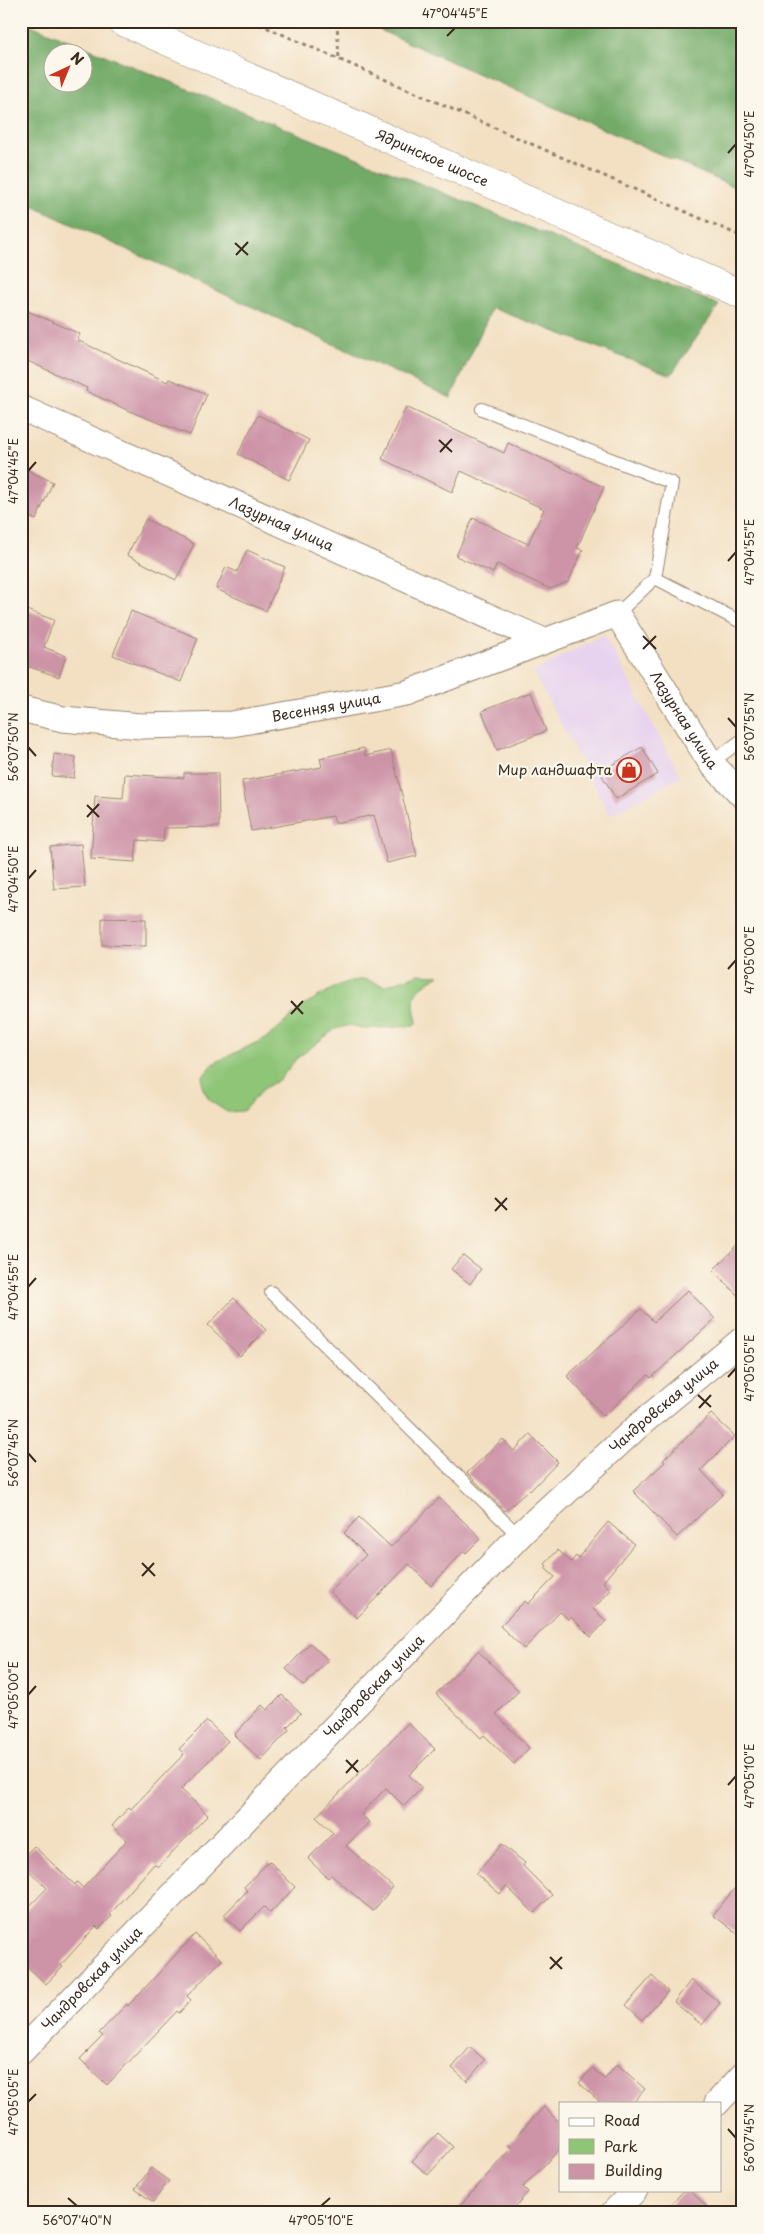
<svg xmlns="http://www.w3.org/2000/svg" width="764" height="2234" viewBox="0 0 764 2234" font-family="'Playpen Sans',sans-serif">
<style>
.built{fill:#e7d2ef}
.green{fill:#8ec577;stroke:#64784a}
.forest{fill:#72aa68;stroke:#566a43;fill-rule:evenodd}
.building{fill:#cd93a7}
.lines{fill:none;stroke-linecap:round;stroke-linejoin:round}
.lane-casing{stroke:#978570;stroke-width:14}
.street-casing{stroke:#978570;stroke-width:27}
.primary-casing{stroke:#978570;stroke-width:29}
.path{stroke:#978570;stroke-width:3;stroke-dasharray:4 4;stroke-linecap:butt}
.lane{stroke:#fff;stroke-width:12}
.street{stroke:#fff;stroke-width:25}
.primary{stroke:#fff;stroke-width:28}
.ticks{fill:none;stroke:#3b2a1e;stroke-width:2}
.labels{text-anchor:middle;stroke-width:4.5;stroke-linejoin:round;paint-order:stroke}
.street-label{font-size:14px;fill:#3b2a1e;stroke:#fbf7ec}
.poi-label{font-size:14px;fill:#3b2a1e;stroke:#fbf7ec;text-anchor:end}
.neatline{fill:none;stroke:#3b2a1e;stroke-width:2}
.ticks-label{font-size:12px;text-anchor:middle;fill:#3b2a1e}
</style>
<rect width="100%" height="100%" fill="#fbf7ec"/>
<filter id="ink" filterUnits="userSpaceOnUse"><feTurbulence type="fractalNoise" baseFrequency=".02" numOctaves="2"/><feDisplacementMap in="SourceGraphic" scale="10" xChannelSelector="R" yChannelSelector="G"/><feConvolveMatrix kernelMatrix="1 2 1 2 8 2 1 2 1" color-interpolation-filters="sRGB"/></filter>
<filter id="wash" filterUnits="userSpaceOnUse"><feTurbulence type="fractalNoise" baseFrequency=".0096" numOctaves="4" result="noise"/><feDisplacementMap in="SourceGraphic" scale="20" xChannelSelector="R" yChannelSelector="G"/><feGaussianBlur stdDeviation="1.12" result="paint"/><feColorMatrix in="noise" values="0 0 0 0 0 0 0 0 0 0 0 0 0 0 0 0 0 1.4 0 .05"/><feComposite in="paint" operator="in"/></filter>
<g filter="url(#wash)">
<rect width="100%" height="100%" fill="#f3e0c3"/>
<path class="built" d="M 604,634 L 681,777 L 610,815 L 533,672 Z"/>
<path class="green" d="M 419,974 L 439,975 C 414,992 410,992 417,1022 L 414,1026 L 365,1029 L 350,1025 L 335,1029 L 296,1059 L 280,1079 L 263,1089 L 243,1111 L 227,1112 L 210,1101 L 202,1087 L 203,1076 L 214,1063 L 268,1037 L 307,1003 L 341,984 L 364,979 L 385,986 Z"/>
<path class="forest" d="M 21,21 L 719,305 L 671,375 L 492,308 L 451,398 L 21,201 ZM 52,52 L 82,52 L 82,82 L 52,82 Z
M 359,21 L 743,21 L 743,191 Z"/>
<g id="blocks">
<path class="building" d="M 21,308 L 80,334 L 77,340 L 167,382 L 169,379 L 207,394 L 190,435 L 129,411 L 86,391 L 87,388 L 21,358 Z
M 406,407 L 504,453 L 508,443 L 604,487 L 577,548 L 583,550 L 568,582 L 550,589 L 497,564 L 493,573 L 456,556 L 473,518 L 528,544 L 544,509 L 461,471 L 452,492 L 382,459 Z
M 258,415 L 309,440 L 289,480 L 238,454 Z
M 21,467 L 53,482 L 36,520 L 21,513 Z
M 146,519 L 194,544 L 176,580 L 127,555 Z
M 247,550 L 285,567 L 266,611 L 216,589 L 226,567 L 237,572 Z
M 21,608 L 54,620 L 44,647 L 66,656 L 59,677 L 21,664 Z
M 131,611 L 198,638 L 181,682 L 113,655 Z
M 531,692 L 546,731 L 497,750 L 482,711 Z
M 642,747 L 658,774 L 616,799 L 600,772 Z
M 364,748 L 365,756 L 391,750 L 417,856 L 387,863 L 374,815 L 335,823 L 333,816 L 251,831 L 242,781 L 322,767 L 320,758 Z
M 54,754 L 76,757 L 74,778 L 52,776 Z
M 184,773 L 218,773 L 219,827 L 164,828 L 163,842 L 137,840 L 135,862 L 91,859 L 95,796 L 123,798 L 125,774 L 184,778 Z
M 81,844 L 85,887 L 54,889 L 50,847 Z
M 102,918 L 146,919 L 146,946 L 102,945 Z
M 743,1241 L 743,1301 L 713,1270 Z
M 463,1255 L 481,1269 L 470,1284 L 451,1269 Z
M 688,1290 L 715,1319 L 651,1378 L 648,1375 L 604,1416 L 567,1376 L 641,1309 L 654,1322 Z
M 234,1298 L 266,1330 L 240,1356 L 208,1325 Z
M 711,1414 L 735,1436 L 701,1470 L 723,1494 L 677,1537 L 633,1491 L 665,1462 L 663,1460 Z
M 530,1434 L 558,1462 L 530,1491 L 529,1490 L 505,1511 L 467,1473 L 503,1439 L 514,1451 Z
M 439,1498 L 481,1538 L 466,1553 L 464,1551 L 431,1586 L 409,1564 L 357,1618 L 330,1592 L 366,1555 L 344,1533 L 359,1517 L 391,1547 Z
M 608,1522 L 634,1544 L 603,1582 L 611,1590 L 593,1609 L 606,1621 L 591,1637 L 571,1617 L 569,1620 L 560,1612 L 524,1649 L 500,1626 L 525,1601 L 528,1604 L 555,1577 L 545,1568 L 547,1566 L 545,1564 L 558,1550 L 571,1562 L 576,1556 L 578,1558 Z
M 310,1643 L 328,1660 L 304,1686 L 286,1669 Z
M 478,1651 L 519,1691 L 496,1714 L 529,1748 L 514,1764 L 484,1735 L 481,1738 L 436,1694 Z
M 282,1695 L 301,1713 L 287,1727 L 289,1730 L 261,1760 L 234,1735 L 262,1705 L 267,1710 Z
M 207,1721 L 228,1741 L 181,1789 L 208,1815 L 158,1867 L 154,1864 L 110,1914 L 112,1916 L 99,1929 L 96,1926 L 61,1965 L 63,1967 L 46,1984 L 21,1961 L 21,1915 L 47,1888 L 21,1863 L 21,1859 L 34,1846 L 75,1885 L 77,1882 L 83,1888 L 127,1840 L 112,1826 L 129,1807 L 131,1809 L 184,1754 L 179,1749 Z
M 408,1723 L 435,1749 L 409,1775 L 422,1788 L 404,1806 L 386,1788 L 361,1814 L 369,1822 L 346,1846 L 393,1887 L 373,1911 L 331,1875 L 328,1878 L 308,1859 L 333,1833 L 316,1817 Z
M 502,1844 L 525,1863 L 523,1866 L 552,1895 L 534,1913 L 506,1886 L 500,1894 L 476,1874 Z
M 269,1861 L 295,1887 L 270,1913 L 264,1907 L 240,1931 L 224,1915 L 247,1891 L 244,1887 Z
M 743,1878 L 743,1938 L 713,1915 Z
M 195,1934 L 222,1960 L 187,1996 L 191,2000 L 179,2013 L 177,2011 L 107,2085 L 80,2059 L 103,2036 L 99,2033 L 127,2004 L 128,2006 Z
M 652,1976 L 668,1991 L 642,2020 L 626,2005 Z
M 691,1980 L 720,2003 L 702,2025 L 674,2002 Z
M 470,2047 L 485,2060 L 467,2081 L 452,2068 Z
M 617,2064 L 645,2089 L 633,2103 L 601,2103 L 579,2083 L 592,2068 L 605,2079 Z
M 544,2107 L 560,2123 L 560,2149 L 523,2187 L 528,2192 L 510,2213 L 454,2213 L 512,2147 L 508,2144 Z
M 438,2133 L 453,2147 L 428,2175 L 412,2161 Z
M 151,2168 L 169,2181 L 153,2202 L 135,2189 Z
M 684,2190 L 689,2190 L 714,2213 L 679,2213 L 671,2205 Z"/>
</g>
</g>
<g filter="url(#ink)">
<use href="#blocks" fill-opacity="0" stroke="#978570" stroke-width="1"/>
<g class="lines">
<defs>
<path id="lane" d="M 482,409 L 672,483 L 655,578
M 617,614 L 655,578 L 743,623
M 711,763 L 743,739
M 271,1292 L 519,1536"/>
<g id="street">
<path id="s1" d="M 21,408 L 542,640"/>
<path id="s2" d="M 21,709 L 63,719 L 141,726 L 232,724 L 407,693 L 617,614 L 711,763 L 743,796"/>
<path id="s3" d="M 21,2052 L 524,1531 L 638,1426 L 743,1339"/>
<path d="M 717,2103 L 743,2075"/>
<path d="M 613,2213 L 635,2190"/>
</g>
<g id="primary">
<path id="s4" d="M 121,21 L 743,295"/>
</g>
</defs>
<use href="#lane" class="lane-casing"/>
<use href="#street" class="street-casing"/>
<use href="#primary" class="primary-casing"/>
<path class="path" d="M 252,21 L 743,237
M 337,21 L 339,60"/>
<use href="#lane" class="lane"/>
<use href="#street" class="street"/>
<use href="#primary" class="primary"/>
</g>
</g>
<path class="ticks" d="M 447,36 L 455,28M 728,153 L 736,144M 235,243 L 248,255M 236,255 L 248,242M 439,440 L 452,452M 440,452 L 452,439M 28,471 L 36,462M 728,561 L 736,552M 643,636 L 656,649M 643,649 L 656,636M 728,718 L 736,727M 28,747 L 36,756M 87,805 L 99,817M 87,817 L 99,804M 28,879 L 36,870M 728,969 L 736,960M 291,1001 L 303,1014M 291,1014 L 303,1001M 495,1198 L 507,1210M 495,1211 L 507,1198M 28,1287 L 36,1278M 728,1377 L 736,1368M 698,1395 L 711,1407M 699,1408 L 711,1395M 28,1453 L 36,1462M 142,1563 L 155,1576M 142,1576 L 154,1563M 28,1695 L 36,1686M 346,1760 L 358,1772M 346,1773 L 358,1760M 728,1785 L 736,1776M 550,1957 L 562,1969M 550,1969 L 562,1957M 28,2102 L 36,2094M 728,2129 L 736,2138M 68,2198 L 77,2206M 321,2206 L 330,2198"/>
<defs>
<symbol id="shop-ring" viewBox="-11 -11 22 22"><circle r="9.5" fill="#fbf7ec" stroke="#c8321e" stroke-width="1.5"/><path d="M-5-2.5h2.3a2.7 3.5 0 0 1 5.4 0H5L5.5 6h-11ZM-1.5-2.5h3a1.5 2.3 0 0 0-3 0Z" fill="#c8321e"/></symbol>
</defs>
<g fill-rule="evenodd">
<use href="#shop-ring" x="615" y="756" width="28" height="28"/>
</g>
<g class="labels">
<g class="street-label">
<text dy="5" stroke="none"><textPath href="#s4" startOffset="340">Ядринское шоссе</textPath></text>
<text dy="5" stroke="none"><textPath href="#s1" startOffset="285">Лазурная улица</textPath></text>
<text dy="5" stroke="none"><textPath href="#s2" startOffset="308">Весенняя улица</textPath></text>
<text dy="5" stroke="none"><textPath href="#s2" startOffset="740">Лазурная улица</textPath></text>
<text dy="5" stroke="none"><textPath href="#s3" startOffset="912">Чандровская улица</textPath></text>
<text dy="5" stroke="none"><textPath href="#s3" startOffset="508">Чандровская улица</textPath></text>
<text dy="5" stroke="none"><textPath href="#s3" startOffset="102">Чандровская улица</textPath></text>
</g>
<g class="poi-label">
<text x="612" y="775">Мир ландшафта</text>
</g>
</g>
<rect width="764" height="2234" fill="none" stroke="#fbf7ec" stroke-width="55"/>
<rect x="559" y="2102" width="162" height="90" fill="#fbf7ec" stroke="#aea59a"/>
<rect x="569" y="2118" width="25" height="8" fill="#ffffff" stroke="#aea59a"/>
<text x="604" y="2126" font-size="15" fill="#3b2a1e">Road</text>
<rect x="569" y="2139" width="25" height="15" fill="#8ec577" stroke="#aea59a"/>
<text x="604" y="2152" font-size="15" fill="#3b2a1e">Park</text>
<rect x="569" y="2164" width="25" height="15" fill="#cd93a7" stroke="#aea59a"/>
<text x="604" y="2176" font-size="15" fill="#3b2a1e">Building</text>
<g transform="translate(68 68) rotate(44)"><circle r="24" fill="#fbf7ec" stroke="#aea59a"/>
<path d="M0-4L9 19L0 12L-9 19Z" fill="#c8321e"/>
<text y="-8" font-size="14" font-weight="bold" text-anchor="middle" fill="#3b2a1e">N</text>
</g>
<rect x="28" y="28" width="708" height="2178" class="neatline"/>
<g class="ticks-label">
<text x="455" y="18">47°04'45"E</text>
<text transform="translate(750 144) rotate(-90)" y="4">47°04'50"E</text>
<text transform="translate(14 471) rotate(-90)" y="4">47°04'45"E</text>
<text transform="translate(750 552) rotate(-90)" y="4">47°04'55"E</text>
<text transform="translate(750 727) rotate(-90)" y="4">56°07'55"N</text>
<text transform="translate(14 747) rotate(-90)" y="4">56°07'50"N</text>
<text transform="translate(14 879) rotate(-90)" y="4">47°04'50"E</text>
<text transform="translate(750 960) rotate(-90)" y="4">47°05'00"E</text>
<text transform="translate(14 1287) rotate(-90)" y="4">47°04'55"E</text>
<text transform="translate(750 1368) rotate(-90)" y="4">47°05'05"E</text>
<text transform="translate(14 1453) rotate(-90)" y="4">56°07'45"N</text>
<text transform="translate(14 1695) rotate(-90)" y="4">47°05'00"E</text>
<text transform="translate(750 1776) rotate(-90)" y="4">47°05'10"E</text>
<text transform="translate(14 2102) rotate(-90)" y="4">47°05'05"E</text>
<text transform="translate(750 2138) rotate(-90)" y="4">56°07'45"N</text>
<text x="77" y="2225">56°07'40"N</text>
<text x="321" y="2225">47°05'10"E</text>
</g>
</svg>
